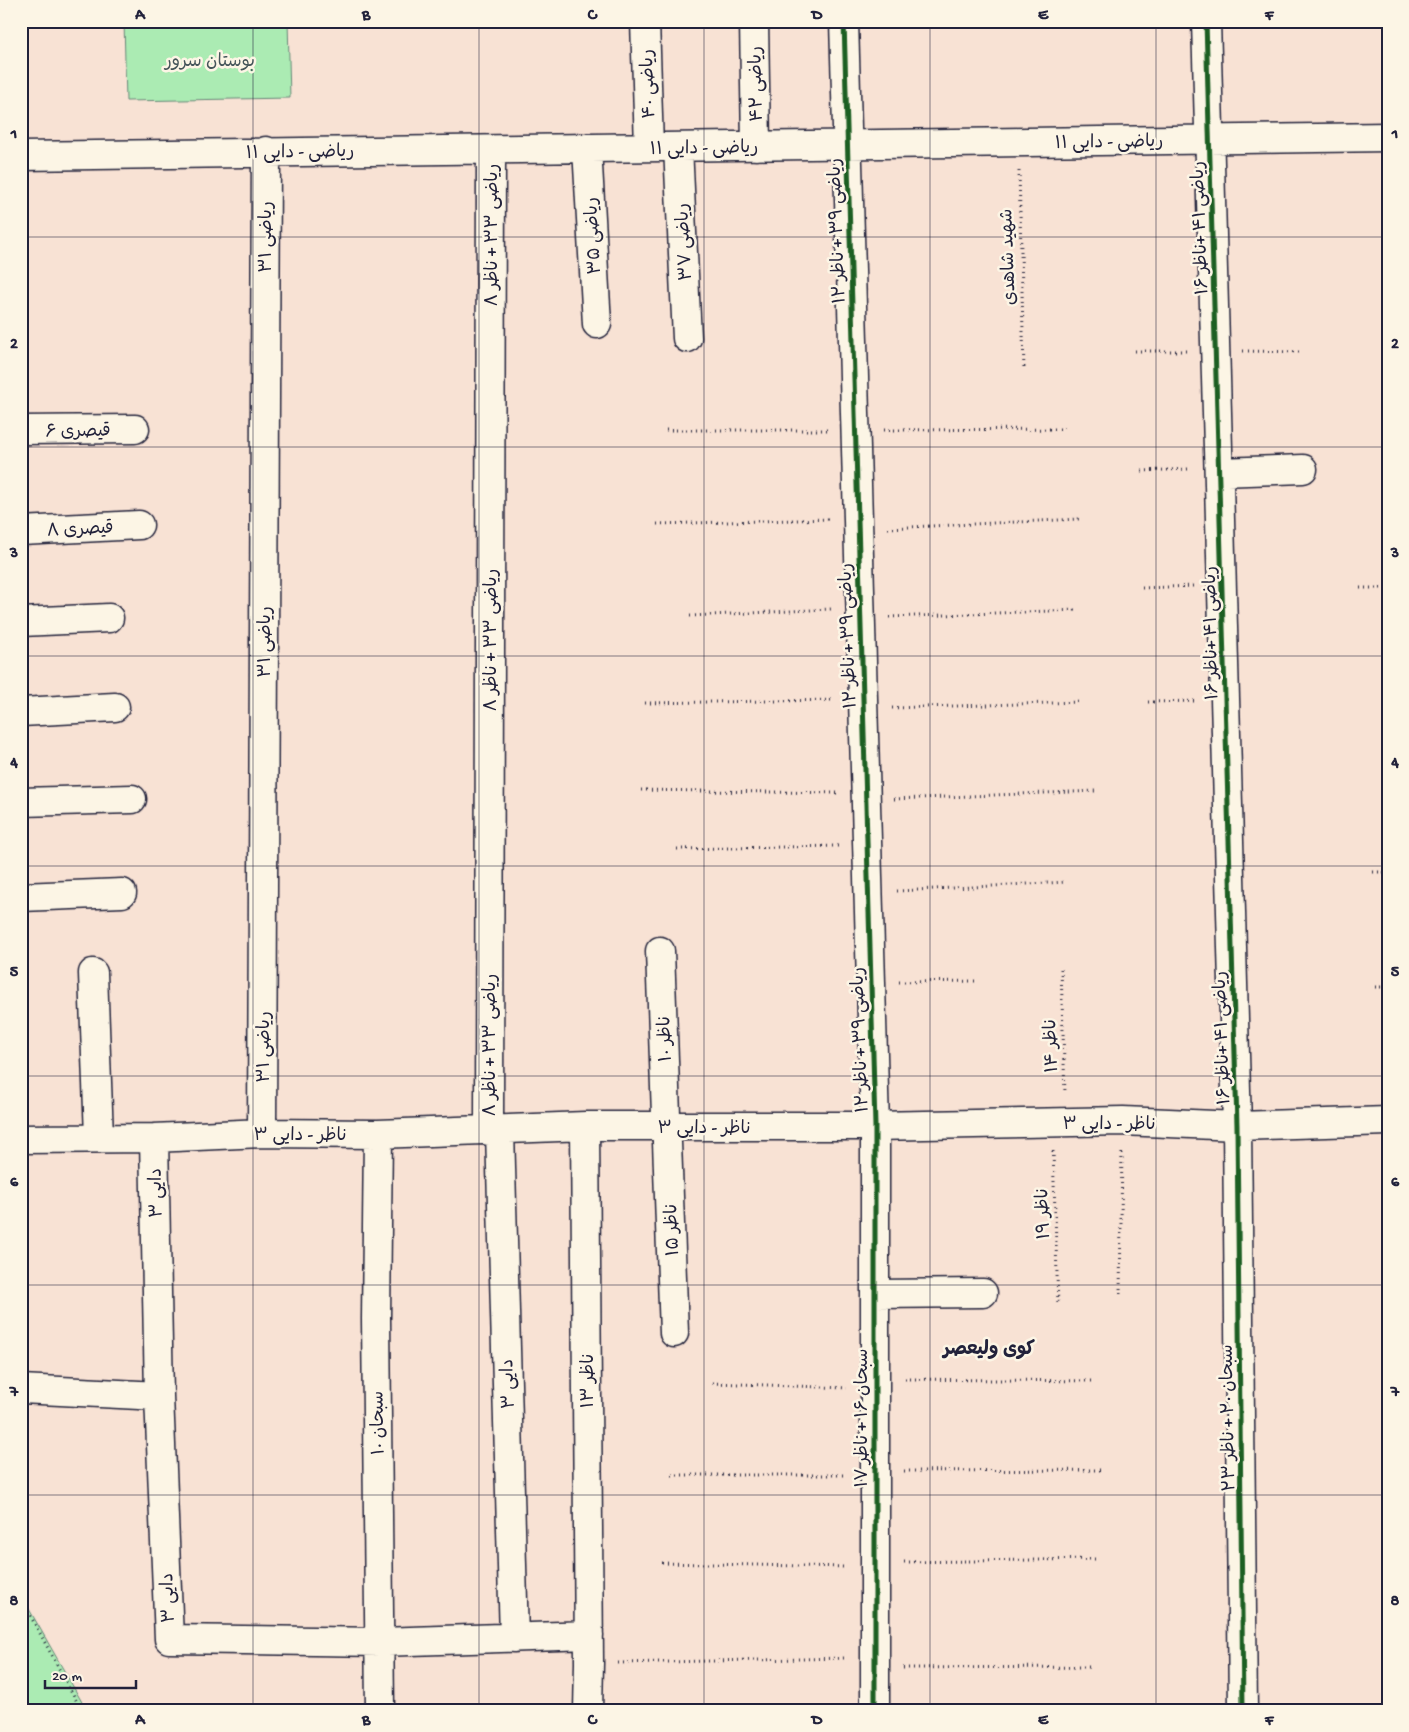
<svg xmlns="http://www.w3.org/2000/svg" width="1409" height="1732" viewBox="0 0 1409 1732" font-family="'Gochi Hand','Playpen Sans Arabic',sans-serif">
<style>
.green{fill:#abebb3;stroke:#668677}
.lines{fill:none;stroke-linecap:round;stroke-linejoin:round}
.street-casing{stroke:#22223b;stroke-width:31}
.path{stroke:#22223b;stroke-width:3;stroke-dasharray:1 4;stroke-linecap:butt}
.street{stroke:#fcf5e5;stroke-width:28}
.cycleway-casing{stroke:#fcf5e5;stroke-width:8}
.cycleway{stroke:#1b5e20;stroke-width:5}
.grid{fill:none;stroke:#22223b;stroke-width:1;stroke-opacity:0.55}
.labels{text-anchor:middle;stroke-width:5;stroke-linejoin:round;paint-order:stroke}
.park-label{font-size:18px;fill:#445459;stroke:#fcf5e5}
.street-label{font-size:18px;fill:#22223b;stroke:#fcf5e5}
.neighbourhood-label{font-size:19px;font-weight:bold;fill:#22223b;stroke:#fcf5e5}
.neatline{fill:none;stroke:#22223b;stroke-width:2}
.grid-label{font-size:16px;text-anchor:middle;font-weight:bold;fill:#22223b}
</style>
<rect width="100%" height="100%" fill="#f8e2d4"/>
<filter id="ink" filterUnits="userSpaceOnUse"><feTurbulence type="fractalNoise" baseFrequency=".02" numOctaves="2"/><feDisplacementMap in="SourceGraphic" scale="10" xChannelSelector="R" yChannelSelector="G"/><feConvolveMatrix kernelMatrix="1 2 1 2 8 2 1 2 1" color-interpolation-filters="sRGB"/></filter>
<g filter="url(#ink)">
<path class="green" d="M 124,21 L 288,21 L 290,98 L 126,101 Z
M 21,1595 L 87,1711 L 21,1711 Z"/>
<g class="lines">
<defs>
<path id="street" d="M 645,21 L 649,147
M 754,21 L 756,146
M 844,21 L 875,1126 L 875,1711
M 1206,21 L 1237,1126 L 1243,1711
M 678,147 L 687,338
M 587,148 L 597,324
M 21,156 L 1388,137
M 21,430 L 135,429
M 1219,472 L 1303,469
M 21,531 L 139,525
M 21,622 L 109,618
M 21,712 L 115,707
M 21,802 L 132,799
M 21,897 L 122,893
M 660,951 L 674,1333
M 93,973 L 99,1137
M 585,1126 L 589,1663 L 588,1711
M 489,1131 L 491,150
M 500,1131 L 514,1638
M 262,1133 L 266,151
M 378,1134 L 376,1319 L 380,1711
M 154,1138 L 159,1396 L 169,1639 L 380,1642 L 589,1635
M 21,1139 L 154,1138 L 262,1133 L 378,1134 L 585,1126 L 875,1126 L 1123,1121 L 1237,1126 L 1388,1121
M 875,1294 L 983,1293
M 21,1389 L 159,1396"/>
</defs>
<use href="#street" class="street-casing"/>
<path class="path" d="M 1019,171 L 1024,371
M 1135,351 L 1187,351
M 1243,351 L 1302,352
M 666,430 L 828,430
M 884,430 L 1067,429
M 1142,471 L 1189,469
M 657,524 L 829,519
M 888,528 L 1080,519
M 1142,588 L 1194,586
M 1360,588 L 1388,588
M 690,616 L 832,609
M 889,617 L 1076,610
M 1148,702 L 1197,701
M 645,703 L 835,700
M 892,708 L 1081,702
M 641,790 L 838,793
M 894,799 L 1096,791
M 677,849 L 838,846
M 1373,872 L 1388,872
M 897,891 L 1066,882
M 1061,969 L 1065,1094
M 899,982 L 978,981
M 1375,987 L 1388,987
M 1053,1151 L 1058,1305
M 1120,1294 L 1122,1149
M 905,1379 L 1092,1381
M 712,1383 L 847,1388
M 904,1471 L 1101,1470
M 672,1475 L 846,1475
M 1385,1492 L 1388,1492
M 904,1562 L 1096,1559
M 662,1563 L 846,1567
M 21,1617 L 30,1615 L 82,1711
M 618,1663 L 846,1658
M 903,1668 L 1093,1667"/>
<use href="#street" class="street"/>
<defs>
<path id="cycleway" d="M 844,21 L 875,1126 L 875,1711
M 1206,21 L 1237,1126 L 1243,1711"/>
</defs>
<use href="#cycleway" class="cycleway-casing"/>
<use href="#cycleway" class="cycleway"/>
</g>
</g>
<path class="grid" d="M 253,21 L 253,1711M 479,21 L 479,1711M 704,21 L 704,1711M 930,21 L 930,1711M 1156,21 L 1156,1711M 21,237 L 1388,237M 21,447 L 1388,447M 21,656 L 1388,656M 21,866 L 1388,866M 21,1076 L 1388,1076M 21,1285 L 1388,1285M 21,1495 L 1388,1495"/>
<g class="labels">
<g class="park-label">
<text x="210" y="66">بوستان سرور</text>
</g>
<g class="street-label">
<text transform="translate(647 84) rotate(-92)" y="6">ریاضی ۴۰</text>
<text transform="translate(755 84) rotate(-91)" y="6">ریاضی ۴۲</text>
<text transform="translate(1109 141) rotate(-1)" y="6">ریاضی - دایی ۱۱</text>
<text transform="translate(704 147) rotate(-1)" y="6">ریاضی - دایی ۱۱</text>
<text transform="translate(300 151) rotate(-1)" y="6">ریاضی - دایی ۱۱</text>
<text transform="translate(1199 228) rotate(-92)" y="6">ریاضی ۴۱ +ناظر ۱۶</text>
<text transform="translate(836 231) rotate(-92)" y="6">ریاضی ۳۹ + ناظر ۱۲</text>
<text transform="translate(491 235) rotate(-90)" y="6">ریاضی ۳۳ + ناظر ۸</text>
<text transform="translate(592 236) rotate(-93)" y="6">ریاضی ۳۵</text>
<text transform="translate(265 237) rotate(-90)" y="6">ریاضی ۳۱</text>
<text transform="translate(683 242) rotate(-93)" y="6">ریاضی ۳۷</text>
<text transform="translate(1007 257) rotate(-92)" y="6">شهید شاهدی</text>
<text transform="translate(78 430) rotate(-1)" y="6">قیصری ۶</text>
<text transform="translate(80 528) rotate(-3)" y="6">قیصری ۸</text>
<text transform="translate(1210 633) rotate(-91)" y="6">ریاضی ۴۱ +ناظر ۱۶</text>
<text transform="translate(847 636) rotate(-92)" y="6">ریاضی ۳۹ + ناظر ۱۲</text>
<text transform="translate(490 640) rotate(-90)" y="6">ریاضی ۳۳ + ناظر ۸</text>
<text transform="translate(264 642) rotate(-90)" y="6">ریاضی ۳۱</text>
<text transform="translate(1221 1038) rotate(-92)" y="6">ریاضی ۴۱ +ناظر ۱۶</text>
<text transform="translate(664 1039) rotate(-92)" y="6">ناظر ۱۰</text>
<text transform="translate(859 1040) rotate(-92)" y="6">ریاضی ۳۹ + ناظر ۱۲</text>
<text transform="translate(489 1045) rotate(-90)" y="6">ریاضی ۳۳ + ناظر ۸</text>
<text transform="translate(1050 1046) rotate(-92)" y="6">ناظر ۱۴</text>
<text transform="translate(263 1047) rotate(-90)" y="6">ریاضی ۳۱</text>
<text x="1109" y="1129">ناظر - دایی ۳</text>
<text x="704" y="1133">ناظر - دایی ۳</text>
<text x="300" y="1140">ناظر - دایی ۳</text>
<text transform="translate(155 1193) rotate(-91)" y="6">دایی ۳</text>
<text transform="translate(1042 1214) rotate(-92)" y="6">ناظر ۱۹</text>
<text transform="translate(671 1230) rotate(-92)" y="6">ناظر ۱۵</text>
<text transform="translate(587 1381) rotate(-90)" y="6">ناظر ۱۳</text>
<text transform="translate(507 1384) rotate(-92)" y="6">دایی ۳</text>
<text transform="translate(861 1418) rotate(-90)" y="6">سبحان ۱۶ + ناظر ۱۷</text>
<text transform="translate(1227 1418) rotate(-91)" y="6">سبحان ۲۰ + ناظر ۲۳</text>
<text transform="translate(377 1423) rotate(-91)" y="6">سبحان ۱۰</text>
<text transform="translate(167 1598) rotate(-92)" y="6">دایی ۳</text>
</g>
<g class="neighbourhood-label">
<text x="989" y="1354">کوی ولیعصر</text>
</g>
</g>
<rect width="1409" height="1732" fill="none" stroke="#fcf5e5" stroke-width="55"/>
<path d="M45 1680v8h91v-8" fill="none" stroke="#22223b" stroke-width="2.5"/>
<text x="52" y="1680" font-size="15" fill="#22223b" stroke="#fcf5e5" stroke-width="4" paint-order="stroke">20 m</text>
<rect x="28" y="28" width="1354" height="1676" class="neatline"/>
<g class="grid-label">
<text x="140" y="19">A</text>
<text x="366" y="19">B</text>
<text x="592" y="19">C</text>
<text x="817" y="19">D</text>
<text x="1043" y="19">E</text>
<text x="1269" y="19">F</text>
<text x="14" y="138">1</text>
<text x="1395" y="138">1</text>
<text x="14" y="348">2</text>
<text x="1395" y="348">2</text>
<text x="14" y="557">3</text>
<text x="1395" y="557">3</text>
<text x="14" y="767">4</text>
<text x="1395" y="767">4</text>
<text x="14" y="976">5</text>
<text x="1395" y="976">5</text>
<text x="14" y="1186">6</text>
<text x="1395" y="1186">6</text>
<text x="14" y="1396">7</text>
<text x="1395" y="1396">7</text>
<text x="14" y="1605">8</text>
<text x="1395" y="1605">8</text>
<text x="140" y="1724">A</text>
<text x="366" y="1724">B</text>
<text x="592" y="1724">C</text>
<text x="817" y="1724">D</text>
<text x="1043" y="1724">E</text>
<text x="1269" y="1724">F</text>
</g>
</svg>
